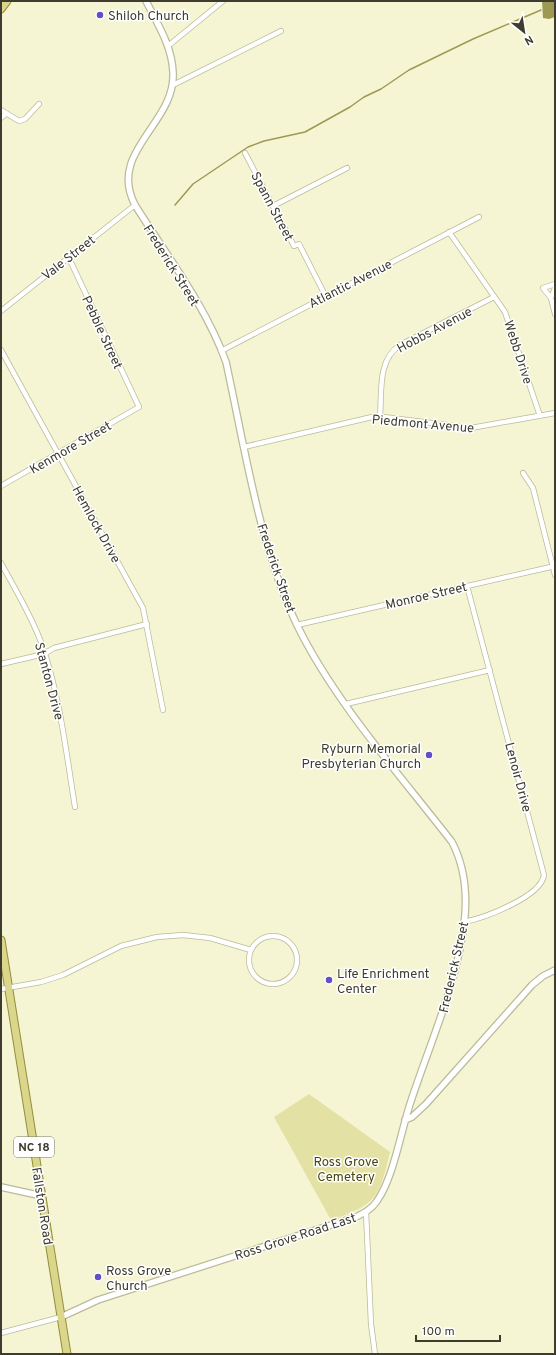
<svg xmlns="http://www.w3.org/2000/svg" width="556" height="1355" viewBox="0 0 556 1355" font-family="Overpass,sans-serif">
<style>
.green{fill:#e4e1a4}
.water{fill:#9e9952}
.lines{fill:none;stroke-linecap:round;stroke-linejoin:round}
.stream{stroke:#9e9952;stroke-width:1.5}
.minor-casing{stroke:#bbba9a;stroke-width:6}
.tertiary-casing{stroke:#bbba9a;stroke-width:8}
.primary-casing{stroke:#938e3a;stroke-width:9}
.minor{stroke:#fff;stroke-width:4.5}
.tertiary{stroke:#fff;stroke-width:5.5}
.primary{stroke:#dad68c;stroke-width:7}
.poi-dot{fill:#624ec7;stroke:#fff;stroke-width:1.5}
.labels{text-anchor:middle;stroke-width:3;stroke-linejoin:round;paint-order:stroke}
.shield{fill:#fff;stroke:#77766d;stroke-width:1}
.shield-label{font-size:12px;font-weight:bold;fill:#3d3c2f}
.poi-label{font-size:13px;fill:#3d3c2f;stroke:#fff;text-anchor:start}
.street-label{font-size:13px;fill:#3d3c2f;stroke:#fff}
.park-label{font-size:13px;fill:#4a460d;stroke:#fff}
</style>
<rect width="100%" height="100%" fill="#f6f5d3"/>
<path class="green" d="M 309,1094 L 390,1152 C 379,1198 376,1205 331,1220 L 274,1117 Z"/>
<path class="water" d="M 542,1 L 555,1 L 555,17 L 549,19 L 543,18 Z"/>
<g class="lines">
<path class="stream" d="M 175,205 L 193,184 L 248,147 L 264,141 L 305,132 L 350,107 L 364,97 L 381,89 L 409,70 L 473,39 L 541,10"/>
<defs>
<path id="minor" d="M 168,46 L 223,1
M 173,85 L 281,31
M 1,110 L 19,121 L 25,119 L 39,104
M 1,118 L 6,114
M 245,153 L 294,246 L 299,244 L 325,295
M 273,206 L 347,168
M 449,232 L 505,312 L 540,416
M 555,288 L 551,298 L 555,314
M 551,298 L 543,288 L 555,284
M 1,311 L 135,205
M 1,350 L 143,608 L 163,710
M 221,351 L 479,217
M 380,417 C 382,393 377,360 400,345 L 494,297
M 244,447 L 372,417 L 384,417 L 471,428 L 555,413
M 523,473 L 533,488 L 555,575
M 1,486 L 139,407 L 68,256
M 1,563 C 15,589 31,615 41,642 C 60,695 66,752 75,807
M 297,625 L 555,566
M 1,664 L 44,654 L 54,648 L 147,624
M 346,704 L 490,670
M 464,922 C 484,918 541,897 544,875 L 467,586
M249 960a24 24 0 1 1 48 0a24 24 0 1 1-48 0Z
M 1,989 L 41,982 L 63,975 L 121,946 L 157,937 L 183,935 L 210,938 L 251,950
M 366,1212 L 371,1324 L 375,1354
M 1,1333 L 61,1317"/>
<path id="tertiary" d="M 405,1120 L 412,1117 L 426,1104 L 532,985 L 543,976 L 555,970
M 1,1187 L 42,1196
M 61,1317 L 98,1300 L 356,1217 C 364,1213 372,1209 377,1201 C 394,1177 401,1130 411,1101 C 431,1040 459,980 465,915 C 467,889 464,865 452,842 C 400,775 334,701 297,625 C 259,545 245,449 226,362 C 206,306 167,256 135,205 C 107,151 176,124 173,72 C 172,46 157,23 146,1"/>
<path id="primary" d="M 1,9 L 7,1
M 1,940 L 67,1354"/>
</defs>
<use href="#minor" class="minor-casing"/>
<use href="#tertiary" class="tertiary-casing"/>
<use href="#primary" class="primary-casing"/>
<use href="#minor" class="minor"/>
<use href="#tertiary" class="tertiary"/>
<use href="#primary" class="primary"/>
</g>
<g class="poi-dot">
<circle cx="100" cy="15" r="4"/>
<circle cx="429" cy="755" r="4"/>
<circle cx="329" cy="980" r="4"/>
<circle cx="98" cy="1277" r="4"/>
</g>
<g class="labels">
<rect class="shield" x="14" y="1137" width="40" height="20" rx="3"/>
<g class="shield-label">
<text x="34" y="1151">NC 18</text>
</g>
<g class="poi-label">
<text x="108" y="20">Shiloh Church</text>
<text x="421" y="753" text-anchor="end">Ryburn Memorial<tspan x="421" dy="15">Presbyterian Church</tspan></text>
<text x="337" y="978">Life Enrichment<tspan x="337" dy="15">Center</tspan></text>
<text x="106" y="1275">Ross Grove<tspan x="106" dy="15">Church</tspan></text>
</g>
<g class="street-label">
<text transform="translate(273 206) rotate(62)" y="5">Spann Street</text>
<text transform="translate(68 257) rotate(-38)" y="5">Vale Street</text>
<text transform="translate(172 265) rotate(58)" y="5">Frederick Street</text>
<text transform="translate(350 283) rotate(-27)" y="5">Atlantic Avenue</text>
<text transform="translate(434 329) rotate(-28)" y="5">Hobbs Avenue</text>
<text transform="translate(103 332) rotate(65)" y="5">Pebble Street</text>
<text transform="translate(519 352) rotate(72)" y="5">Webb Drive</text>
<text transform="translate(423 423) rotate(5)" y="5">Piedmont Avenue</text>
<text transform="translate(70 447) rotate(-30)" y="5">Kenmore Street</text>
<text transform="translate(97 524) rotate(61)" y="5">Hemlock Drive</text>
<text transform="translate(277 568) rotate(71)" y="5">Frederick Street</text>
<text transform="translate(426 595) rotate(-13)" y="5">Monroe Street</text>
<text transform="translate(50 681) rotate(75)" y="5">Stanton Drive</text>
<text transform="translate(519 777) rotate(75)" y="5">Lenoir Drive</text>
<text transform="translate(453 967) rotate(-77)" y="5">Frederick Street</text>
<text transform="translate(43 1206) rotate(81)" y="5">Fallston Road</text>
<text transform="translate(295 1236) rotate(-18)" y="5">Ross Grove Road East</text>
</g>
<g class="park-label">
<text x="346" y="1166">Ross Grove<tspan x="346" dy="15">Cemetery</tspan></text>
</g>
</g>
<rect width="556" height="1355" fill="none" stroke="#3d3c2f" stroke-width="4"/>
<g transform="translate(524 32) rotate(150)" stroke="#ffffff" stroke-width="3" paint-order="stroke">
<path d="M0-3L7 15L0 10L-7 15Z" fill="#3d3c2f"/>
<text y="-6" font-size="11" font-weight="bold" text-anchor="middle" fill="#3d3c2f">N</text>
</g>
<path d="M416 1335v6h84v-6" fill="none" stroke="#3d3c2f" stroke-width="2"/>
<text x="422" y="1335" font-size="12" fill="#3d3c2f" stroke="#ffffff" stroke-width="3" paint-order="stroke">100 m</text>
</svg>
